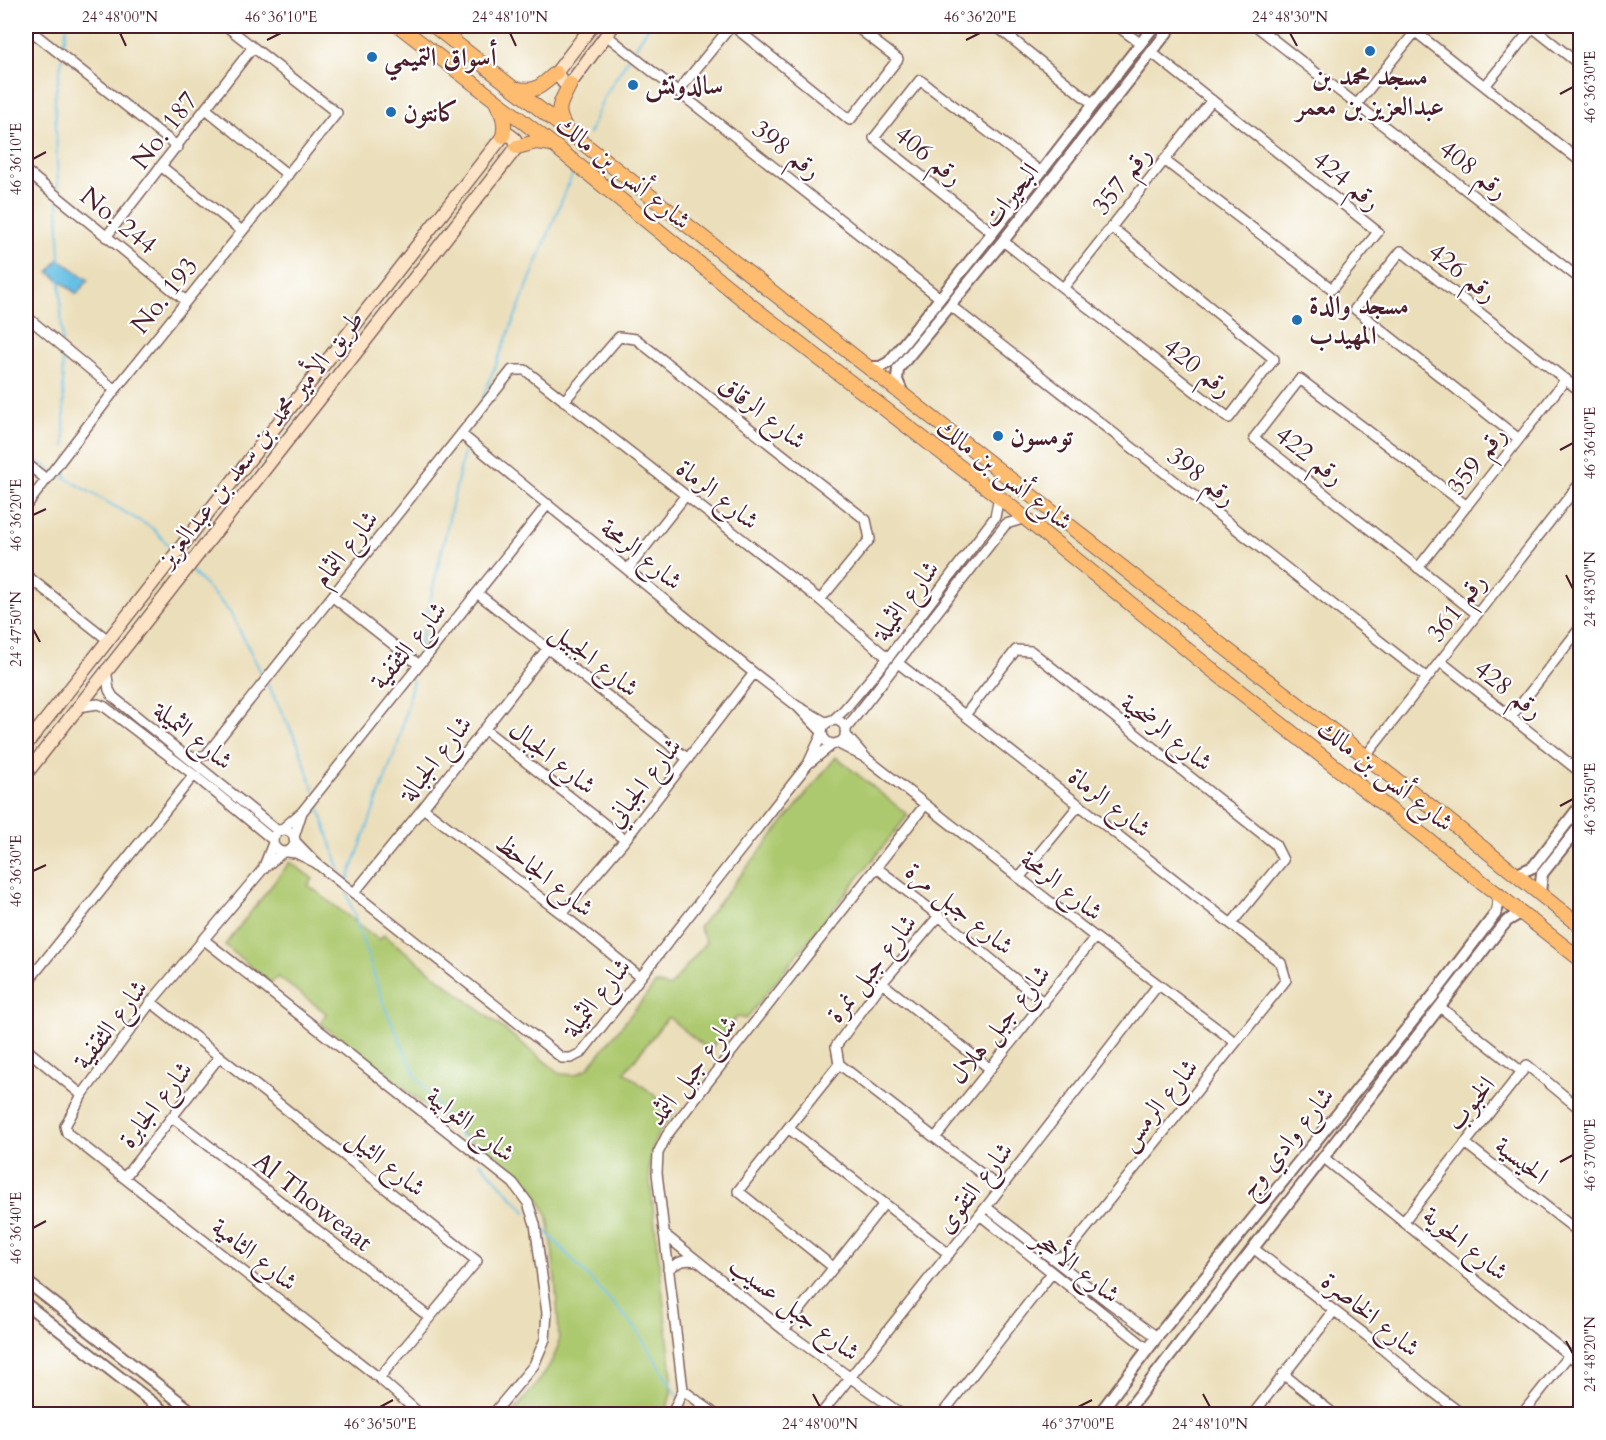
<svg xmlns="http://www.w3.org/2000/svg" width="1606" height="1440" viewBox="0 0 1606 1440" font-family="Cardo,Amiri,serif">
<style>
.green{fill:#adc970;stroke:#7c744e;stroke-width:1.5}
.water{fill:#66bfe4;stroke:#586f88;stroke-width:1.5}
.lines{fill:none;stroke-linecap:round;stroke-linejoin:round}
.stream{stroke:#66bfe4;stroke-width:2}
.minor-casing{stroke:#82625d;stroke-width:12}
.tertiary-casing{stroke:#82625d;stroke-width:14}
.secondary-casing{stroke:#82625d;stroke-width:15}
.primary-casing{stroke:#82625d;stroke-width:16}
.minor{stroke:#fff;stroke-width:9}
.tertiary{stroke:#fff;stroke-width:10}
.secondary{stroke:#fee4c6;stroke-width:12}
.primary{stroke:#fdbc70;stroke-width:14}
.ticks{fill:none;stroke:#4a1f2b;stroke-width:2}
.poi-dot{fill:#1f6fb2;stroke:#fff;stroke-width:2}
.labels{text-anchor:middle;stroke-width:4.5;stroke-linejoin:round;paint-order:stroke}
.poi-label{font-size:26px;font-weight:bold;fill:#4a1f2b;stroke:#fff;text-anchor:start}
.street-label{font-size:26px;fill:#4a1f2b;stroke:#fff}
.neatline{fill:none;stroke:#4a1f2b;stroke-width:2}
.ticks-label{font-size:15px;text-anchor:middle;fill:#4a1f2b}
</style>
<rect width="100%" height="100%" fill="#fff"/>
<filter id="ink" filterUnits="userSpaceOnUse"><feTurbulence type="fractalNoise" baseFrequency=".0167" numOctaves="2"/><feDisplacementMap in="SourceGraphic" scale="12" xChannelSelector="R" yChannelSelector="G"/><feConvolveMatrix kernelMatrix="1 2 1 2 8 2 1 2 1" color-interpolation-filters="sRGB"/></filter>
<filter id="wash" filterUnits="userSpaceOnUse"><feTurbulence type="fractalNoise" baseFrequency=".008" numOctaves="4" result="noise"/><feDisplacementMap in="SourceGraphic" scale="24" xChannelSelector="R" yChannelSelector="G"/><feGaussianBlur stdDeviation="1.35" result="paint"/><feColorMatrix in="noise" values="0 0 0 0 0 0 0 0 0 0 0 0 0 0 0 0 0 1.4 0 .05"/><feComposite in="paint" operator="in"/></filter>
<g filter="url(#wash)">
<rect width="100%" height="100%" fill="#ebdeba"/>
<path class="green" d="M 836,757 L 908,815 L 746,1019 L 737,1017 L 709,1050 L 668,1017 L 625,1072 L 674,1111 C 657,1134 650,1143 649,1172 L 672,1376 L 671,1393 L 666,1412 L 664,1414 L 512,1414 C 528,1394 550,1372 558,1346 C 561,1335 551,1225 547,1214 C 541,1200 532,1191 522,1181 L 321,1024 L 326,1013 L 278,977 L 270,983 L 225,945 L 290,862 L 313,879 L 308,885 L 379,940 L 384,935 L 561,1074 L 575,1075 L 588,1068 L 656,983 L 670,987 L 706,942 L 699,927 Z"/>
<path class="water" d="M 59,259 L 88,280 L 77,294 L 49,272 Z"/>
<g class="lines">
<path class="stream" d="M 633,51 L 649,26
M 62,52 L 67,26
M 589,134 L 604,97 L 630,56
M 58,193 L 55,97 L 62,58
M 58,201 L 60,262
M 60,279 L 62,343
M 62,351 L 65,447
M 480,404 L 572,175
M 26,455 L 52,470
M 66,459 L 66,478
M 57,473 L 152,528 L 173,550
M 191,570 L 230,612 L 264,678
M 417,659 L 466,443
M 267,683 L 298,744 L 314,791
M 316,799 L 343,879
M 347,882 L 398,744 L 413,680
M 347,893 L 384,1005 L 416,1076 L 462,1138
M 480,1162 L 527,1213
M 540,1225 L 635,1327 L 677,1395
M 682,1402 L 685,1414"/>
</g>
</g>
<g filter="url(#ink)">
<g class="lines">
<defs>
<path id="minor" d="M 733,26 L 850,120 L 898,59 L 855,26
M 996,26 L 1093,104
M 1117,26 L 1140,43
M 1256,26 L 1580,279
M 1408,26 L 1580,161
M 1531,26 L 1580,65
M 26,27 L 178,147
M 606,35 L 940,298
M 448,37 L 456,26
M 1151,52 L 1378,232 L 1332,289 L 1164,160
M 1485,86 L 1534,26
M 679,90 L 731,26
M 1357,104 L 1415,32
M 206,109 L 288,175
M 162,167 L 242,231
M 26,171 L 186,301
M 993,233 L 874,138 L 920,80 L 1041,172
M 106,237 L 253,47
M 1003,241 L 1229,418 L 1274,359 L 1111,227
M 1064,287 L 1212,100
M 951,306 L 1427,678
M 26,316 L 115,390
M 564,401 L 619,337 L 636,339 L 866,520 L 870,539 L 820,600
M 461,434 L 754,673 L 797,706
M 1519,439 L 1355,309 L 1401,251 L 1580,391
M 26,463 L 46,479
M 26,506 L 115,390 L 337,113 L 226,26
M 1467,506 L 1300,379 L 1254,438 L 1477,614
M 1418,568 L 1566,379
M 628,569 L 686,495
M 26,575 L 108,640
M 477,593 L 688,759
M 333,597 L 418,664
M 1440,661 L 1580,772
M 898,663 L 1281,963 L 1286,980 L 1065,1255 L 1053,1259
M 106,669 L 109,690 L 113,697 L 278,831
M 78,707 L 98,704 L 105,707 L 194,775 L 273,840
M 965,715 L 1016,650 L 1031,651 L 1275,844 L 1283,860 L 1231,924
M 1511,717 L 1580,628
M822 732a12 12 0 1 1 24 0a12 12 0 1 1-24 0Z
M 832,721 L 844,710 L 888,658 L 995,517 L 999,497
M 484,729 L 625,840
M 845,730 L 1006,524 L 1023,519
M 822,732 L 797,706 L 827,723
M 822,734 L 808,764 L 833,744
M 837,743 L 866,758 L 845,734
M 187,756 L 197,757 L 206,755 L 512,370 L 525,370 L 820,600 L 888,658
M 1365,757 L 1580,483
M 866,758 L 1095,937 L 1235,1042
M 423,808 L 562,914 L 640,977
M 302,812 L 548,504
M 281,830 L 302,812 L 294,837
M273 841a11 11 0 1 1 22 0a11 11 0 1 1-22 0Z
M 273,843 L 263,869 L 283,852
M 286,852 L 296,853 L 316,863 L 294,840
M 316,863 L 562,1058 L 571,1058 L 581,1053 L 808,764
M 877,868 L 939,916 L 1044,1003
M 263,869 L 151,1002 L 82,1095 L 65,1126 L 67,1133 L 379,1378 L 420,1414
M 1019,878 L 1079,805
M 354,893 L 423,808 L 547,649
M 562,914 L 625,840 L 754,673
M 203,939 L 513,1183 L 528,1203 L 535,1224 L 547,1313 L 545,1339 L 534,1365 L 493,1414
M 882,983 L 989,1068
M 26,984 L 194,775
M 151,1002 L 477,1261 L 379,1378
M 1440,1007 L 1522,1072
M 26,1049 L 82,1095
M 839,1064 L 1000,1188
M 172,1117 L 429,1317
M 788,1128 L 949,1254
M 935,1138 L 1095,937
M 1465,1143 L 1580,1233
M 1324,1158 L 1580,1364
M 124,1178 L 220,1056
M 986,1207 L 1107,1301 L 1157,1337
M 980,1215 L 1148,1349
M 1404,1221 L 1527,1065 L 1580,1109
M 664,1234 L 784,1330 L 901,1414
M 1253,1248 L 1367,1336 L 1433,1392 L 1462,1414
M 833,1267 L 738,1191 L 839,1064 L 836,1046 L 882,983 L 939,916
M 668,1269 C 677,1263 685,1258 696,1261
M 784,1330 L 884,1204
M 1283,1374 L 1334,1414
M 683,1390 L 715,1414
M 672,1414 L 683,1390 L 657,1173 L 658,1153 L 667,1135 L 697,1096 L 925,805
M 821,1414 L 986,1207 L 1158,985
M 942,1414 L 1052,1273
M 1253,1414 L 1334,1311
M 1522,1414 L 1569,1355"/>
<path id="tertiary" d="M 869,367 L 880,367 L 889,362 L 1041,172 L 1154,26
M 903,394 L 897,380 L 898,369 L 1003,241 L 1172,26
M 1515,875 L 1533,867 L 1580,806
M 1540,893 L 1542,874 L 1580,826
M 26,1281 L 195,1414
M 26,1304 L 167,1414
M 1099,1414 L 1157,1337 L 1433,996 L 1496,913 L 1498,906 L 1498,893
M 1125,1414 L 1496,934 L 1507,921 L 1522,912"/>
<path id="secondary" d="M 592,26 L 556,73 L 564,83 L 570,84 L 613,26
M 26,745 L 503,136 L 510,135 L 515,139 L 517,147 L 26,774"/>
<path id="primary" d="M 399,26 L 552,144 L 750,305 L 999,497 L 1206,665 L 1580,959
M 434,26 L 1220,644 L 1443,816 L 1580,926
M 513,88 C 536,93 539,88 556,73
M 497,104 C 503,115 506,123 503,136
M 565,127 C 554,108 561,103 570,84
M 517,147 L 536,142 L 552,144"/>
</defs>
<use href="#minor" class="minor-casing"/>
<use href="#tertiary" class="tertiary-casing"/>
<use href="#secondary" class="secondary-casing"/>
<use href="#primary" class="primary-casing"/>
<use href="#minor" class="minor"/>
<use href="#tertiary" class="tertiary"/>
<use href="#secondary" class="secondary"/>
<use href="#primary" class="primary"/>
</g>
</g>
<path class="ticks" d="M 120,33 L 126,46M 510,33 L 516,46M 1290,33 L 1297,46M 267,40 L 281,33M 966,40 L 980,33M 1560,94 L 1573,87M 33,159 L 46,152M 1560,450 L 1573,443M 33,515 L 46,509M 1566,575 L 1573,589M 33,629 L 40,642M 1560,806 L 1573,799M 33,871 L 46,865M 1560,1162 L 1573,1155M 33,1228 L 46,1221M 1566,1341 L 1573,1354M 813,1394 L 820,1407M 1203,1394 L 1210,1407M 380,1407 L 393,1400M 1078,1407 L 1092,1400"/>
<g class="poi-dot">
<circle cx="1370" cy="51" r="6"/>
<circle cx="372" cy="57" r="6"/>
<circle cx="633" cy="85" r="6"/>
<circle cx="391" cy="112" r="6"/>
<circle cx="1297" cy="320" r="6"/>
<circle cx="998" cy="436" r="6"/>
</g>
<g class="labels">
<g class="poi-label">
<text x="384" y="66">أسواق التميمي</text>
<text x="1370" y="85" text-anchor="middle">مسجد محمد بن<tspan x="1370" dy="30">عبدالعزيز بن معمر</tspan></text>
<text x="645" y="94">سالدوتش</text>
<text x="403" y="121">كانتون</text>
<text x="1309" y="314">مسجد والدة<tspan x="1309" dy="30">المهيدب</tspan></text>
<text x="1010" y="445">تومسون</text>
</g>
<g class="street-label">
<text transform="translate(164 130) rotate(-52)" y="9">No. 187</text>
<text transform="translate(787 149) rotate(38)" y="9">رقم 398</text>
<text transform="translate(929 155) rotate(39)" y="9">رقم 406</text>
<text transform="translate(1474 169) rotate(38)" y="9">رقم 408</text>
<text transform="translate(624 172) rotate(39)" y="9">شارع أنس بن مالك</text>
<text transform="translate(1121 180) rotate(-52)" y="9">رقم 357</text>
<text transform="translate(1347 180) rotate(39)" y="9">رقم 424</text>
<text transform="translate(1010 195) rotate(-52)" y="9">البحيرات</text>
<text transform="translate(119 220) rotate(39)" y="9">No. 244</text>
<text transform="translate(1463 272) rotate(38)" y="9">رقم 426</text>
<text transform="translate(164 295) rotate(-51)" y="9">No. 193</text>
<text transform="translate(1198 367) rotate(38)" y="9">رقم 420</text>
<text transform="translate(763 412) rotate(38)" y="9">شارع الرقاق</text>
<text transform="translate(260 438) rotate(-52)" y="9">طريق الأمير محمد بن سعد بن عبدالعزيز</text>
<text transform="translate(1310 455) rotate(38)" y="9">رقم 422</text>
<text transform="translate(1476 460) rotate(-52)" y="9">رقم 359</text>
<text transform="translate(1005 474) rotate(38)" y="9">شارع أنس بن مالك</text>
<text transform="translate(1202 476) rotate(38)" y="9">رقم 398</text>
<text transform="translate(718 494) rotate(38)" y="9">شارع الرماة</text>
<text transform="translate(345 548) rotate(-52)" y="9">شارع الثمام</text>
<text transform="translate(642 554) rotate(39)" y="9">شارع الرمحة</text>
<text transform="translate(905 600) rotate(-53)" y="9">شارع الثميلة</text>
<text transform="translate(1456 607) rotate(-52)" y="9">رقم 361</text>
<text transform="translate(408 645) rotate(-51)" y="9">شارع الثقفية</text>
<text transform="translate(595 659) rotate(38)" y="9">شارع الجبيل</text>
<text transform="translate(1509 689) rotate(38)" y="9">رقم 428</text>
<text transform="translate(1167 732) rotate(38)" y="9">شارع الرضحية</text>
<text transform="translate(194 735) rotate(39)" y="9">شارع الثميلة</text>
<text transform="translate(553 757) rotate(38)" y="9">شارع الجبال</text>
<text transform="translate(435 758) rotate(-52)" y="9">شارع الجبالة</text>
<text transform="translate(1386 775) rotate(38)" y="9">شارع أنس بن مالك</text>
<text transform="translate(643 782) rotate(-52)" y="9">شارع الجباني</text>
<text transform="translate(1110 802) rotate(38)" y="9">شارع الرماة</text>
<text transform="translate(545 875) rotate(38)" y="9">شارع الجاحظ</text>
<text transform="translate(1062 885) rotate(38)" y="9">شارع الرمحة</text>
<text transform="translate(960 908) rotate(39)" y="9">شارع جبل مرة</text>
<text transform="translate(871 968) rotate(-52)" y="9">شارع جبل نمرة</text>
<text transform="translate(596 997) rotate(-51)" y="9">شارع الثميلة</text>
<text transform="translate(110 1024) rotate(-53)" y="9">شارع الثقفية</text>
<text transform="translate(999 1024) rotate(-51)" y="9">شارع جبل هلال</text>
<text transform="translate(692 1070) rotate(-53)" y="9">شارع جبل الثمد</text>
<text transform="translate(1470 1103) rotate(-51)" y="9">الخبوب</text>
<text transform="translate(155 1104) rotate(-52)" y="9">شارع الجابرة</text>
<text transform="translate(1158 1104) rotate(-51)" y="9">شارع الرمس</text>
<text transform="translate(471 1124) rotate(38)" y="9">شارع الثوابية</text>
<text transform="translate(1286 1142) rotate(-51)" y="9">شارع وادي وج</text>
<text transform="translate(1522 1160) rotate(38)" y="9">الحيسية</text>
<text transform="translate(387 1162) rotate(39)" y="9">شارع الثيل</text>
<text transform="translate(974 1187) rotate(-52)" y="9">شارع التقوى</text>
<text transform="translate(313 1201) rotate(38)" y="9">Al Thoweaat</text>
<text transform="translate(1466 1243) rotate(39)" y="9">شارع الحوية</text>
<text transform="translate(255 1254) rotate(38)" y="9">شارع الثامية</text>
<text transform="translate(1077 1266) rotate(38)" y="9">شارع الأحجر</text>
<text transform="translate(795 1308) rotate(37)" y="9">شارع جبل عسيب</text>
<text transform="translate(1371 1314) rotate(39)" y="9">شارع الخاصرة</text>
</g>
</g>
<rect width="1606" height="1440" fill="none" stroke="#fff" stroke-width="66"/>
<rect x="33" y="33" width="1540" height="1374" class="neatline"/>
<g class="ticks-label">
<text x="120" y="22">24°48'00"N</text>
<text x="281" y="22">46°36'10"E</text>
<text x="510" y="22">24°48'10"N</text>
<text x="980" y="22">46°36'20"E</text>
<text x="1290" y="22">24°48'30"N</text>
<text transform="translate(1590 87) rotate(-90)" y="5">46°36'30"E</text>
<text transform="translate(16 159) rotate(-90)" y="5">46°36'10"E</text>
<text transform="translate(1590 443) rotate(-90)" y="5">46°36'40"E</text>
<text transform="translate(16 515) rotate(-90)" y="5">46°36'20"E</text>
<text transform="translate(1590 589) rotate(-90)" y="5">24°48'30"N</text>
<text transform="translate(16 629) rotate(-90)" y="5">24°47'50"N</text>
<text transform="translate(1590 799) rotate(-90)" y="5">46°36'50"E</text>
<text transform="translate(16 871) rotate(-90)" y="5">46°36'30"E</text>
<text transform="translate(1590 1155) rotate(-90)" y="5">46°37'00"E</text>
<text transform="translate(16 1228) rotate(-90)" y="5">46°36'40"E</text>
<text transform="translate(1590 1354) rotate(-90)" y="5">24°48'20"N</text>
<text x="380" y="1429">46°36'50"E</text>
<text x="820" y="1429">24°48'00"N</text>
<text x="1078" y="1429">46°37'00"E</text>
<text x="1210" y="1429">24°48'10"N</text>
</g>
</svg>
